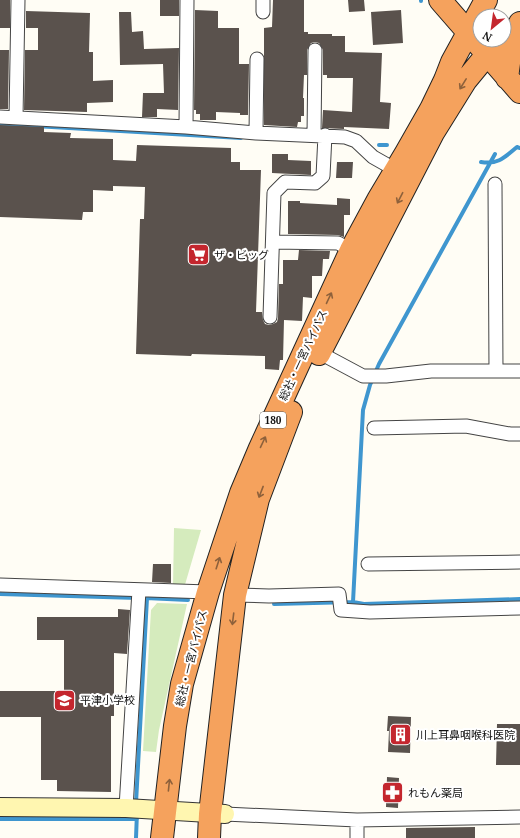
<svg xmlns="http://www.w3.org/2000/svg" width="520" height="838" viewBox="0 0 520 838" font-family="'Noto Serif','Noto Sans JP',serif">
<style>
.green{fill:#d5ebbd}
.lines{fill:none;stroke-linecap:round;stroke-linejoin:round}
.stream{stroke:#3f96cf;stroke-width:4}
.building{fill:#5a524d}
.street-casing{stroke:#444;stroke-width:15}
.secondary-casing{stroke:#333;stroke-width:20}
.highway-casing{stroke:#222;stroke-width:24}
.street{stroke:#fff;stroke-width:13}
.secondary{stroke:#fff6b0;stroke-width:18}
.highway{stroke:#f5a25d;stroke-width:22}
.oneway{stroke:#8e613b}
.labels{text-anchor:middle;stroke-width:4;stroke-linejoin:round;paint-order:stroke}
.shield{fill:#fff;stroke:#585858;stroke-width:1}
.shield-label{font-size:10px;font-weight:bold;fill:#111}
.poi-label{font-size:11px;fill:#111;stroke:#fff;text-anchor:start}
.street-label{font-size:11px;fill:#111;stroke:#fff}
</style>
<rect width="100%" height="100%" fill="#fffdf5"/>
<path class="green" d="M 174,528 L 201,530 L 184,588 L 173,587 Z
M 157,603 L 187,604 L 159,730 L 156,752 L 143,751 L 151,610 Z"/>
<g class="lines">
<path class="stream" d="M 421,0 L 421,1
M 0,124 L 241,138
M 379,145 L 387,145
M 481,162 C 498,165 505,157 517,147 L 520,148
M 0,594 L 138,598
M 146,598 L 188,600
M 353,602 L 363,410 L 370,385 L 379,364 L 495,154
M 274,604 L 353,602 L 364,604 L 520,599
M 136,803 L 147,598
M 0,819 L 137,819
M 136,838 L 137,812"/>
</g>
<path class="building" d="M 0,0 L 10,0 L 10,28 L 0,28 Z
M 160,0 L 179,0 L 179,16 L 160,16 Z
M 273,0 L 304,0 L 304,32 L 308,32 L 308,34 L 332,34 L 332,36 L 345,36 L 345,52 L 382,53 L 380,102 L 391,103 L 389,129 L 344,127 L 344,129 L 322,128 L 323,110 L 352,112 L 353,78 L 327,78 L 327,75 L 323,75 L 323,50 L 319,43 L 315,42 L 311,43 L 307,50 L 307,75 L 304,75 L 303,98 L 304,98 L 304,116 L 301,116 L 301,122 L 298,122 L 297,127 L 264,125 L 264,28 L 272,27 Z
M 348,0 L 364,0 L 365,11 L 349,12 Z
M 195,10 L 218,11 L 218,28 L 239,28 L 239,64 L 249,64 L 248,115 L 240,115 L 240,113 L 216,112 L 216,120 L 200,120 L 200,114 L 196,114 L 196,110 L 194,110 Z
M 401,10 L 403,43 L 373,45 L 371,12 Z
M 26,11 L 90,13 L 89,52 L 93,52 L 93,81 L 113,80 L 113,102 L 87,103 L 87,112 L 24,110 L 25,50 L 38,50 L 38,28 L 26,28 Z
M 119,12 L 131,12 L 132,32 L 143,31 L 144,49 L 179,48 L 178,110 L 157,109 L 157,117 L 142,117 L 143,93 L 164,93 L 163,64 L 120,65 Z
M 0,50 L 9,50 L 8,109 L 0,109 Z
M 0,125 L 44,127 L 44,132 L 71,133 L 70,138 L 113,139 L 113,160 L 136,161 L 137,145 L 231,148 L 231,162 L 240,162 L 240,170 L 261,170 L 256,312 L 262,312 L 263,320 L 265,324 L 269,325 L 273,324 L 277,322 L 278,318 L 279,284 L 283,284 L 283,260 L 298,260 L 299,250 L 330,251 L 329,259 L 323,259 L 322,276 L 312,276 L 312,298 L 303,297 L 302,321 L 284,320 L 283,360 L 280,360 L 279,370 L 265,369 L 265,356 L 192,354 L 191,356 L 136,354 L 140,219 L 144,219 L 145,187 L 113,186 L 113,191 L 93,190 L 93,212 L 83,212 L 82,220 L 0,217 Z
M 272,154 L 288,154 L 288,160 L 311,161 L 311,175 L 272,173 Z
M 337,162 L 353,162 L 352,178 L 336,178 Z
M 337,198 L 350,199 L 350,215 L 344,215 L 344,237 L 338,235 L 288,234 L 288,201 L 300,201 L 300,203 L 337,205 Z
M 153,564 L 171,564 L 171,583 L 152,582 Z
M 118,609 L 130,610 L 127,654 L 114,653 L 114,716 L 111,716 L 111,792 L 57,791 L 57,780 L 41,780 L 41,717 L 0,717 L 0,691 L 64,691 L 64,640 L 37,640 L 37,617 L 118,617 Z
M 388,716 L 411,717 L 410,753 L 388,752 L 389,731 L 387,731 Z
M 497,724 L 520,724 L 520,765 L 496,765 Z
M 387,777 L 399,778 L 398,808 L 386,807 Z
M 475,827 L 475,838 L 406,838 L 406,828 Z"/>
<g class="lines">
<defs>
<path id="street" d="M 263,0 L 263,12
M 0,117 L 186,127 L 256,133 L 345,137 L 356,141 L 373,157 L 396,170
M 16,118 L 18,0
M 186,127 L 187,0
M 256,133 L 257,59
M 314,135 L 315,50
M 495,184 L 496,371
M 273,242 L 338,243 L 351,250
M 270,317 L 274,193 L 285,182 L 315,183 L 323,176 L 325,135
M 320,353 L 363,376 L 386,376 L 431,371 L 520,371
M 374,428 L 466,426 L 510,434 L 520,434
M 368,564 L 520,562
M 0,585 L 208,592
M 235,595 L 269,596 L 339,594 L 341,610 L 370,612 L 520,608
M 126,808 L 139,590
M 225,814 L 357,820 L 520,817
M 357,820 L 357,838"/>
<path id="secondary" d="M 0,807 L 126,808 L 225,814"/>
<path id="highway" d="M 440,0 L 520,92
M 507,78 L 511,48 L 520,23
M 319,354 L 433,133 L 466,80 L 499,40
M 162,838 L 175,726 L 182,684 L 208,592 L 241,493 L 260,448 L 351,250 L 378,200 L 406,153 L 431,109 L 445,80 L 452,62 L 486,0
M 209,838 L 210,814 L 235,595 L 258,499 L 291,412"/>
</defs>
<use href="#street" class="street-casing"/>
<use href="#secondary" class="secondary-casing"/>
<use href="#highway" class="highway-casing"/>
<use href="#street" class="street"/>
<use href="#secondary" class="secondary"/>
<use href="#highway" class="highway"/>
</g>
<defs><path id="oneway-shaft" d="M-6 0H5M1.5-3L5.5 0L1.5 3" fill="none" stroke-width="1.6" stroke-linecap="round" stroke-linejoin="round"/></defs>
<g class="oneway">
<use href="#oneway-shaft" transform="translate(463 84) rotate(122)"/>
<use href="#oneway-shaft" transform="translate(400 198) rotate(117)"/>
<use href="#oneway-shaft" transform="translate(329 298) rotate(-65)"/>
<use href="#oneway-shaft" transform="translate(263 442) rotate(-65)"/>
<use href="#oneway-shaft" transform="translate(261 492) rotate(111)"/>
<use href="#oneway-shaft" transform="translate(218 563) rotate(-72)"/>
<use href="#oneway-shaft" transform="translate(233 619) rotate(97)"/>
<use href="#oneway-shaft" transform="translate(169 785) rotate(-84)"/>
</g>
<defs>
<symbol id="supermarket-square" viewBox="-11 -11 22 22"><rect x="-9" y="-9" width="18" height="18" rx="4" fill="#c4262e" stroke="#fff"/><path d="M-6-5.5h2.5l.6 2H6L4.5 2H-2.5L-4.4-4H-6ZM-1.5 3.2a1.3 1.3 0 1 0 .1 0ZM3 3.2a1.3 1.3 0 1 0 .1 0Z" fill="#fff"/></symbol>
<symbol id="school-square" viewBox="-11 -11 22 22"><rect x="-9" y="-9" width="18" height="18" rx="4" fill="#c4262e" stroke="#fff"/><path d="M0-5L7-2L0 1L-7-2ZM-4 1L0 2.5L4 1V4Q0 6-4 4Z" fill="#fff"/></symbol>
<symbol id="building-square" viewBox="-11 -11 22 22"><rect x="-9" y="-9" width="18" height="18" rx="4" fill="#c4262e" stroke="#fff"/><path d="M-4-6H4V6H1V3H-1V6H-4ZM-2.5-4.3h1.7v1.8h-1.7ZM.8-4.3h1.7v1.8H.8ZM-2.5-1h1.7V.8h-1.7ZM.8-1h1.7V.8H.8Z" fill="#fff"/></symbol>
<symbol id="pharmacy-square" viewBox="-11 -11 22 22"><rect x="-9" y="-9" width="18" height="18" rx="4" fill="#c4262e" stroke="#fff"/><path d="M-2-6h4v4h4v4h-4v4h-4v-4h-4v-4h4Z" fill="#fff"/></symbol>
</defs>
<g fill-rule="evenodd">
<use href="#supermarket-square" x="186" y="242" width="25" height="25"/>
<use href="#school-square" x="52" y="688" width="25" height="25"/>
<use href="#building-square" x="388" y="722" width="25" height="25"/>
<use href="#pharmacy-square" x="380" y="780" width="25" height="25"/>
</g>
<g class="labels">
<rect class="shield" x="260" y="412" width="26" height="16" rx="3"/>
<g class="shield-label">
<text x="273" y="424">180</text>
</g>
<g class="poi-label">
<text x="214" y="259">ザ・ビッグ</text>
<text x="80" y="704">平津小学校</text>
<text x="416" y="739">川上耳鼻咽喉科医院</text>
<text x="408" y="797">れもん薬局</text>
</g>
<g class="street-label">
<text transform="translate(303 355) rotate(-65)" y="4">総社・一宮バイパス</text>
<text transform="translate(191 658) rotate(-76)" y="4">総社・一宮バイパス</text>
</g>
</g>
<g transform="translate(492 28) rotate(209)"><circle r="19" fill="#ffffff" stroke="#a0a0a0"/>
<path d="M0-3L7 15L0 10L-7 15Z" fill="#c4262e"/>
<text y="-6" font-size="11" font-weight="bold" text-anchor="middle" fill="#111111">N</text>
</g>
</svg>
